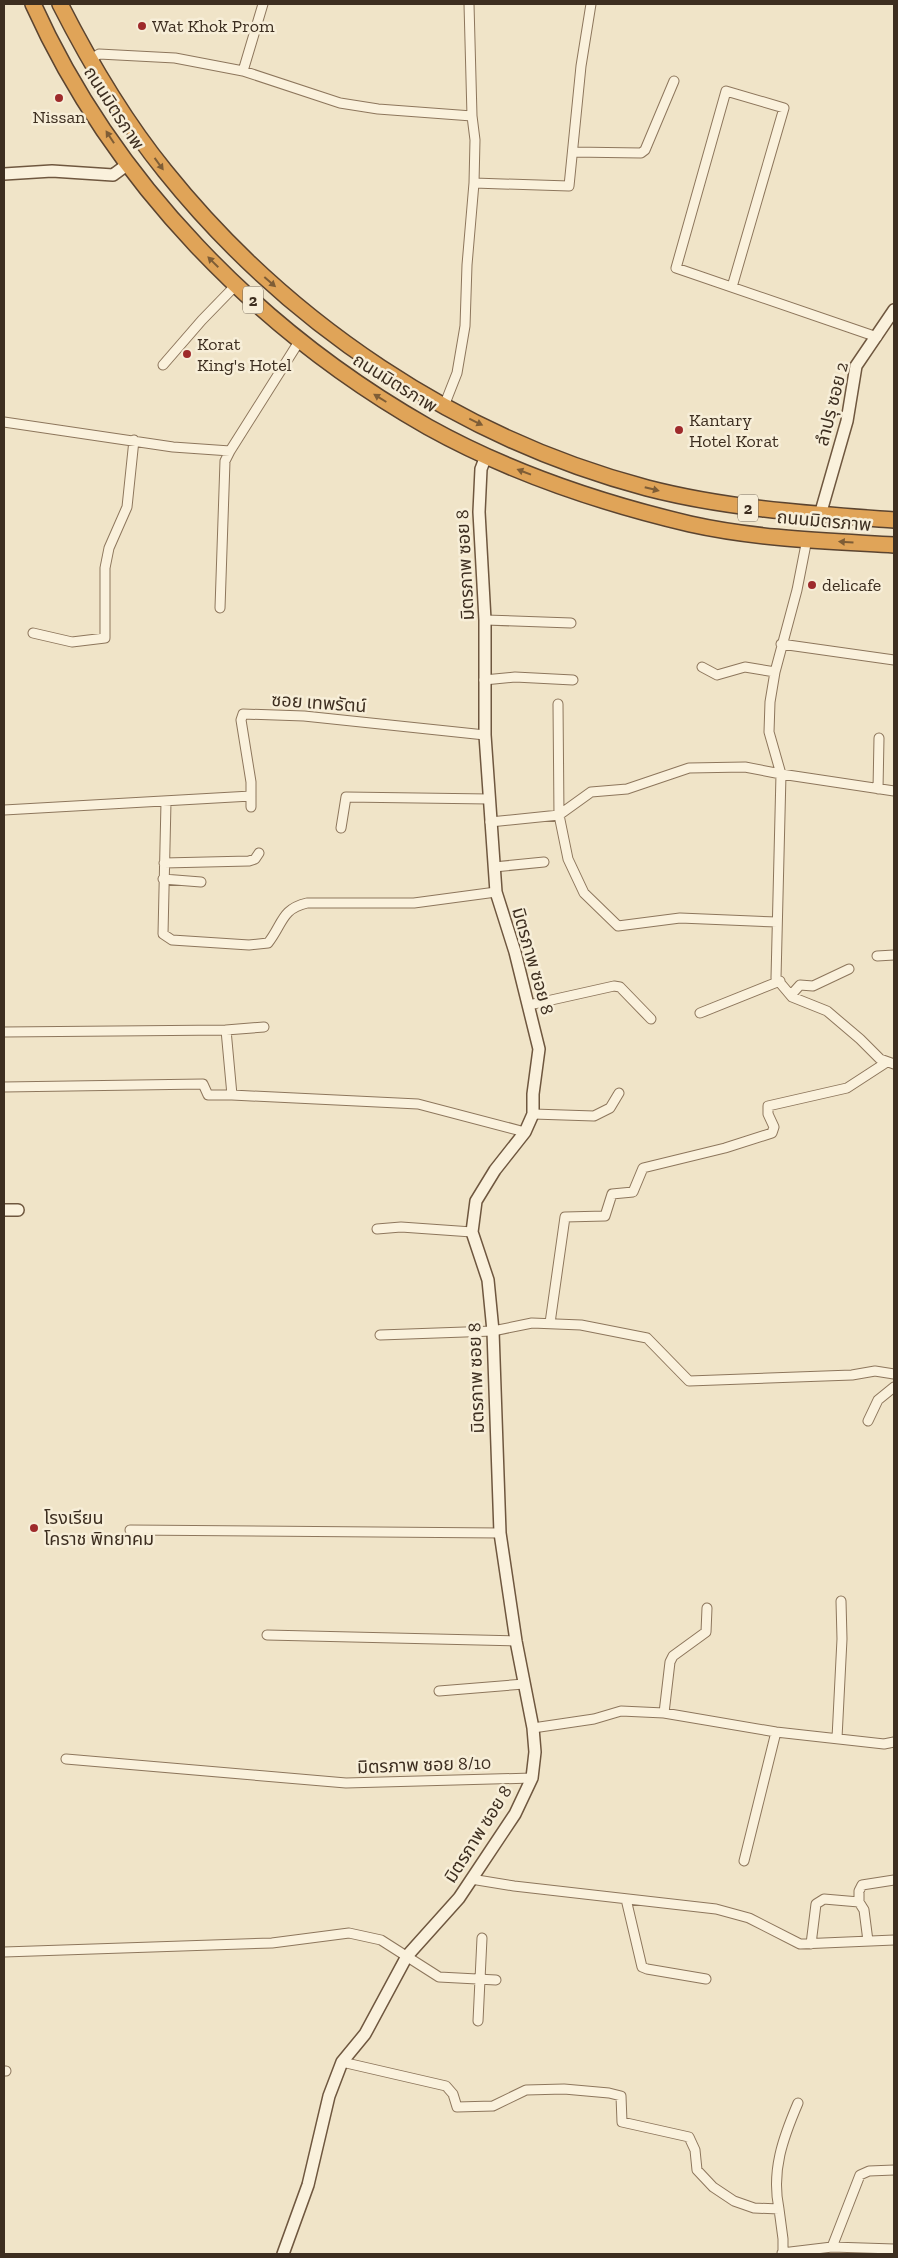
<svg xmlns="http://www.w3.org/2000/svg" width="898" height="2258" viewBox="0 0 898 2258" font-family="'Zilla Slab','Noto Sans Thai',serif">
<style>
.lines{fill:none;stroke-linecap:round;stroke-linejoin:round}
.street-casing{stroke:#8d765c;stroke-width:11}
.secondary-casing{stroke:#6f573f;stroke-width:14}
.highway-casing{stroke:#5b4430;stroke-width:18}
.street{stroke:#faf1dc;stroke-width:9}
.secondary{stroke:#faf1dc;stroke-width:11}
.highway{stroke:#e0a458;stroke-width:15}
.oneway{fill:#7e5d36}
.poi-dot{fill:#9e2a2b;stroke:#f7eed8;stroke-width:2}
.labels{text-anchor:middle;stroke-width:5;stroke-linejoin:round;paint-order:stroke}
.shield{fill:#f7eed8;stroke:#756857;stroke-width:1}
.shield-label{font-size:16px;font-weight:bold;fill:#3d2e20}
.poi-label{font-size:18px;fill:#3d2e20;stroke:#f7eed8;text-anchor:start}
.street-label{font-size:18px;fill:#3d2e20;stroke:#f7eed8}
</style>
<rect width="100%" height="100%" fill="#f0e4c8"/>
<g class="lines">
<defs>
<path id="street" d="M 90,60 L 99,54 L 175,58 L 243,71 L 340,103 L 378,109 L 472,116
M 243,71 L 263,4
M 573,152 L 641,153 L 645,150 L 674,81
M 474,183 L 569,186 L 581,66 L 591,4
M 732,287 L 784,108 L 726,91 L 676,268 L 877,337
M 163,365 L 202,320 L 236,285
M 444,406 L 457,373 L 465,326 L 467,265 L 474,183 L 475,140 L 472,116 L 469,4
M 4,422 L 173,447 L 230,451 L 300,340
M 807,539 L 797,590 L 775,672 L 770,702 L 769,732 L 781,774 L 776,978 L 792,997 L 827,1011 L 860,1039 L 880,1059 L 894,1064
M 220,608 L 225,461 L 230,451
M 485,620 L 571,623
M 33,633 L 72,642 L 105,638 L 105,568 L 109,548 L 127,507 L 134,440
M 781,644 L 894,660
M 702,667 L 717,675 L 745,667 L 775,672
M 484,680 L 515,677 L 573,680
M 558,704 L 559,815 L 568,859 L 584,893 L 618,926 L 680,918 L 777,922
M 878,789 L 879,738
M 166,802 L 163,934 L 172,940 L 249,945 L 268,943 C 283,924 281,909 307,903 L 414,903 L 496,892
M 251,807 L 251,782 L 241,720 L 243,714 L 304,716 L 485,735
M 4,810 L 251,796
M 490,822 L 559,815 L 591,792 L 627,789 L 689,768 L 745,767 L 781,774 L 894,791
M 341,828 L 346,797 L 489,799
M 164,863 L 249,861 L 255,859 L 259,853
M 494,867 L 544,862
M 163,879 L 201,882
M 877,956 L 894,955
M 791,995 L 800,985 L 813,986 L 849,969
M 529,1005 L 614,986 L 620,987 L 651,1019
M 700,1013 L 780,981
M 226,1030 L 232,1095
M 4,1032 L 226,1030 L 264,1027
M 4,1087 L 203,1084 L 208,1095 L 232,1095 L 418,1104 L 525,1132
M 533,1114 L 594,1116 L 610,1108 L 619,1093
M 377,1229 L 401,1227 L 472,1232
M 550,1323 L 565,1217 L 605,1216 L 612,1194 L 633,1192 L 643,1168 L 725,1148 L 772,1133 L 774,1127 L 768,1114 L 768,1106 L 847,1088 L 887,1062
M 380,1335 L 493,1331 L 532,1323 L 581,1325 L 647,1338 L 689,1381 L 852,1375 L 875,1371 L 894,1374
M 868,1421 L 878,1400 L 894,1387
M 130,1530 L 500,1533
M 267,1635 L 516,1641
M 439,1691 L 524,1684
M 664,1713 L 670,1662 L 673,1656 L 706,1632 L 707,1608
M 533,1728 L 594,1719 L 621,1711 L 664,1713 L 776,1732 L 884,1744 L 894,1742
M 837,1738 L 842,1639 L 841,1601
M 66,1759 L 346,1783 L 532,1778
M 744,1861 L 776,1732
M 471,1879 L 514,1886 L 716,1909 L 749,1918 L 800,1944 L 894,1940
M 626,1899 L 642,1967 L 647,1969 L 706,1979
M 859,1902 L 859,1891 L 862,1885 L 894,1880
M 811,1944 L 816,1904 L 824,1899 L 859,1902 L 864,1910 L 868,1941
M 4,1952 L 272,1943 L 349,1933 L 381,1940 L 439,1977 L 496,1980
M 478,2021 L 482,1938
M 342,2062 L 446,2086 L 453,2094 L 457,2107 L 493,2106 L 526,2090 L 564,2089 L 609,2093 L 621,2096 L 622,2122 L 689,2137 L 695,2150 L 697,2170 L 713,2187 L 734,2201 L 754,2208 L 779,2209 L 783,2239 L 783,2254
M 4,2071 L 6,2071
M 779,2209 C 771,2171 783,2138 798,2103
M 832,2247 L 894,2249
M 782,2253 L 832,2247 L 860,2175 L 869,2171 L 894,2170"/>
<path id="secondary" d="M 4,174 L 52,171 L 113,175 L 128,164
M 820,515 L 847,421 L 856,366 L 894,310
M 4,1210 L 18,1210
M 283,2254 L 308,2185 L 329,2096 L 342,2062 L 365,2034 L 407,1956 L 459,1898 L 515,1814 L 532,1778 L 535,1752 L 533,1728 L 516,1641 L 500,1533 L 493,1331 L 488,1280 L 472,1232 L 476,1201 L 495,1170 L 525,1132 L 533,1114 L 533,1094 L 539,1049 L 515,952 L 496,892 L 485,735 L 485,620 L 479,512 L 481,469 L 486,456"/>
<path id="highway" d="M 33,4 C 113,182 259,331 428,427 C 509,472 601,503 690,524 C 757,539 827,541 894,545
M 60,4 C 88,59 126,123 165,171 C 287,323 458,438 647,488 C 728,509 811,514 894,520"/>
</defs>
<use href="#street" class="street-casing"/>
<use href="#secondary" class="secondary-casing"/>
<use href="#highway" class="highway-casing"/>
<use href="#street" class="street"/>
<use href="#secondary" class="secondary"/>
<use href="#highway" class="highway"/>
</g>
<defs><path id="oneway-solid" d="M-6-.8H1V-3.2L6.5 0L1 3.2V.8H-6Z" transform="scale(1.25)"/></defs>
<g class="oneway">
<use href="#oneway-solid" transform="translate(110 137) rotate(-123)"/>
<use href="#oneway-solid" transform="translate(159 164) rotate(54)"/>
<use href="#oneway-solid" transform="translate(213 262) rotate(-135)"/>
<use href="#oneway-solid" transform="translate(270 282) rotate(41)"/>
<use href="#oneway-solid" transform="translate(380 398) rotate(-148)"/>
<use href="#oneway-solid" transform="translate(476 422) rotate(26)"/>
<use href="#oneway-solid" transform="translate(524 472) rotate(-159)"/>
<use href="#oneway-solid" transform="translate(652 489) rotate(14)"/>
<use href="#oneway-solid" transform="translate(846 542) rotate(-176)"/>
</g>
<g class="poi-dot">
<circle cx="142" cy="26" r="5"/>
<circle cx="59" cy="98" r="5"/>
<circle cx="187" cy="354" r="5"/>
<circle cx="679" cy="430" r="5"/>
<circle cx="812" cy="585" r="5"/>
<circle cx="34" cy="1528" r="5"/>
</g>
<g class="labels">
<g class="shield">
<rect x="243" y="286.5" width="20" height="27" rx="4"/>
<rect x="738" y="494.5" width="20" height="27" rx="4"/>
</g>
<g class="shield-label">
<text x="253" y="306">2</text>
<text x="748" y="514">2</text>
</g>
<g class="poi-label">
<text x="152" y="32">Wat Khok Prom</text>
<text x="59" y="123" text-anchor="middle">Nissan</text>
<text x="197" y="350">Korat<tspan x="197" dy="21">King's Hotel</tspan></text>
<text x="689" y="426">Kantary<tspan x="689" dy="21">Hotel Korat</tspan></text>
<text x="822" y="591">delicafe</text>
<text x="44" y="1524">โรงเรียน<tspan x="44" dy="21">โคราช พิทยาคม</tspan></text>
</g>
<g class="street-label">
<text transform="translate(114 108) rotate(57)" y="6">ถนนมิตรภาพ</text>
<text transform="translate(395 383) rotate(32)" y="6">ถนนมิตรภาพ</text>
<text transform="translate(832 404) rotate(-76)" y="6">ลำปรุ ซอย 2</text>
<text transform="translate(824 521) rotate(5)" y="6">ถนนมิตรภาพ</text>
<text transform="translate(465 565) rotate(-93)" y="6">มิตรภาพ ซอย 8</text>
<text transform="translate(319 703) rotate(4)" y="6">ซอย เทพรัตน์</text>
<text transform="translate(533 961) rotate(74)" y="6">มิตรภาพ ซอย 8</text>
<text transform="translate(476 1378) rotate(-92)" y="6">มิตรภาพ ซอย 8</text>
<text transform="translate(424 1765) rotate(-2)" y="6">มิตรภาพ ซอย 8/10</text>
<text transform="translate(478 1834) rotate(-58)" y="6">มิตรภาพ ซอย 8</text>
</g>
</g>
<rect width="898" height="2258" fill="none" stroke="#3d2e20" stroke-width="10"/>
</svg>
